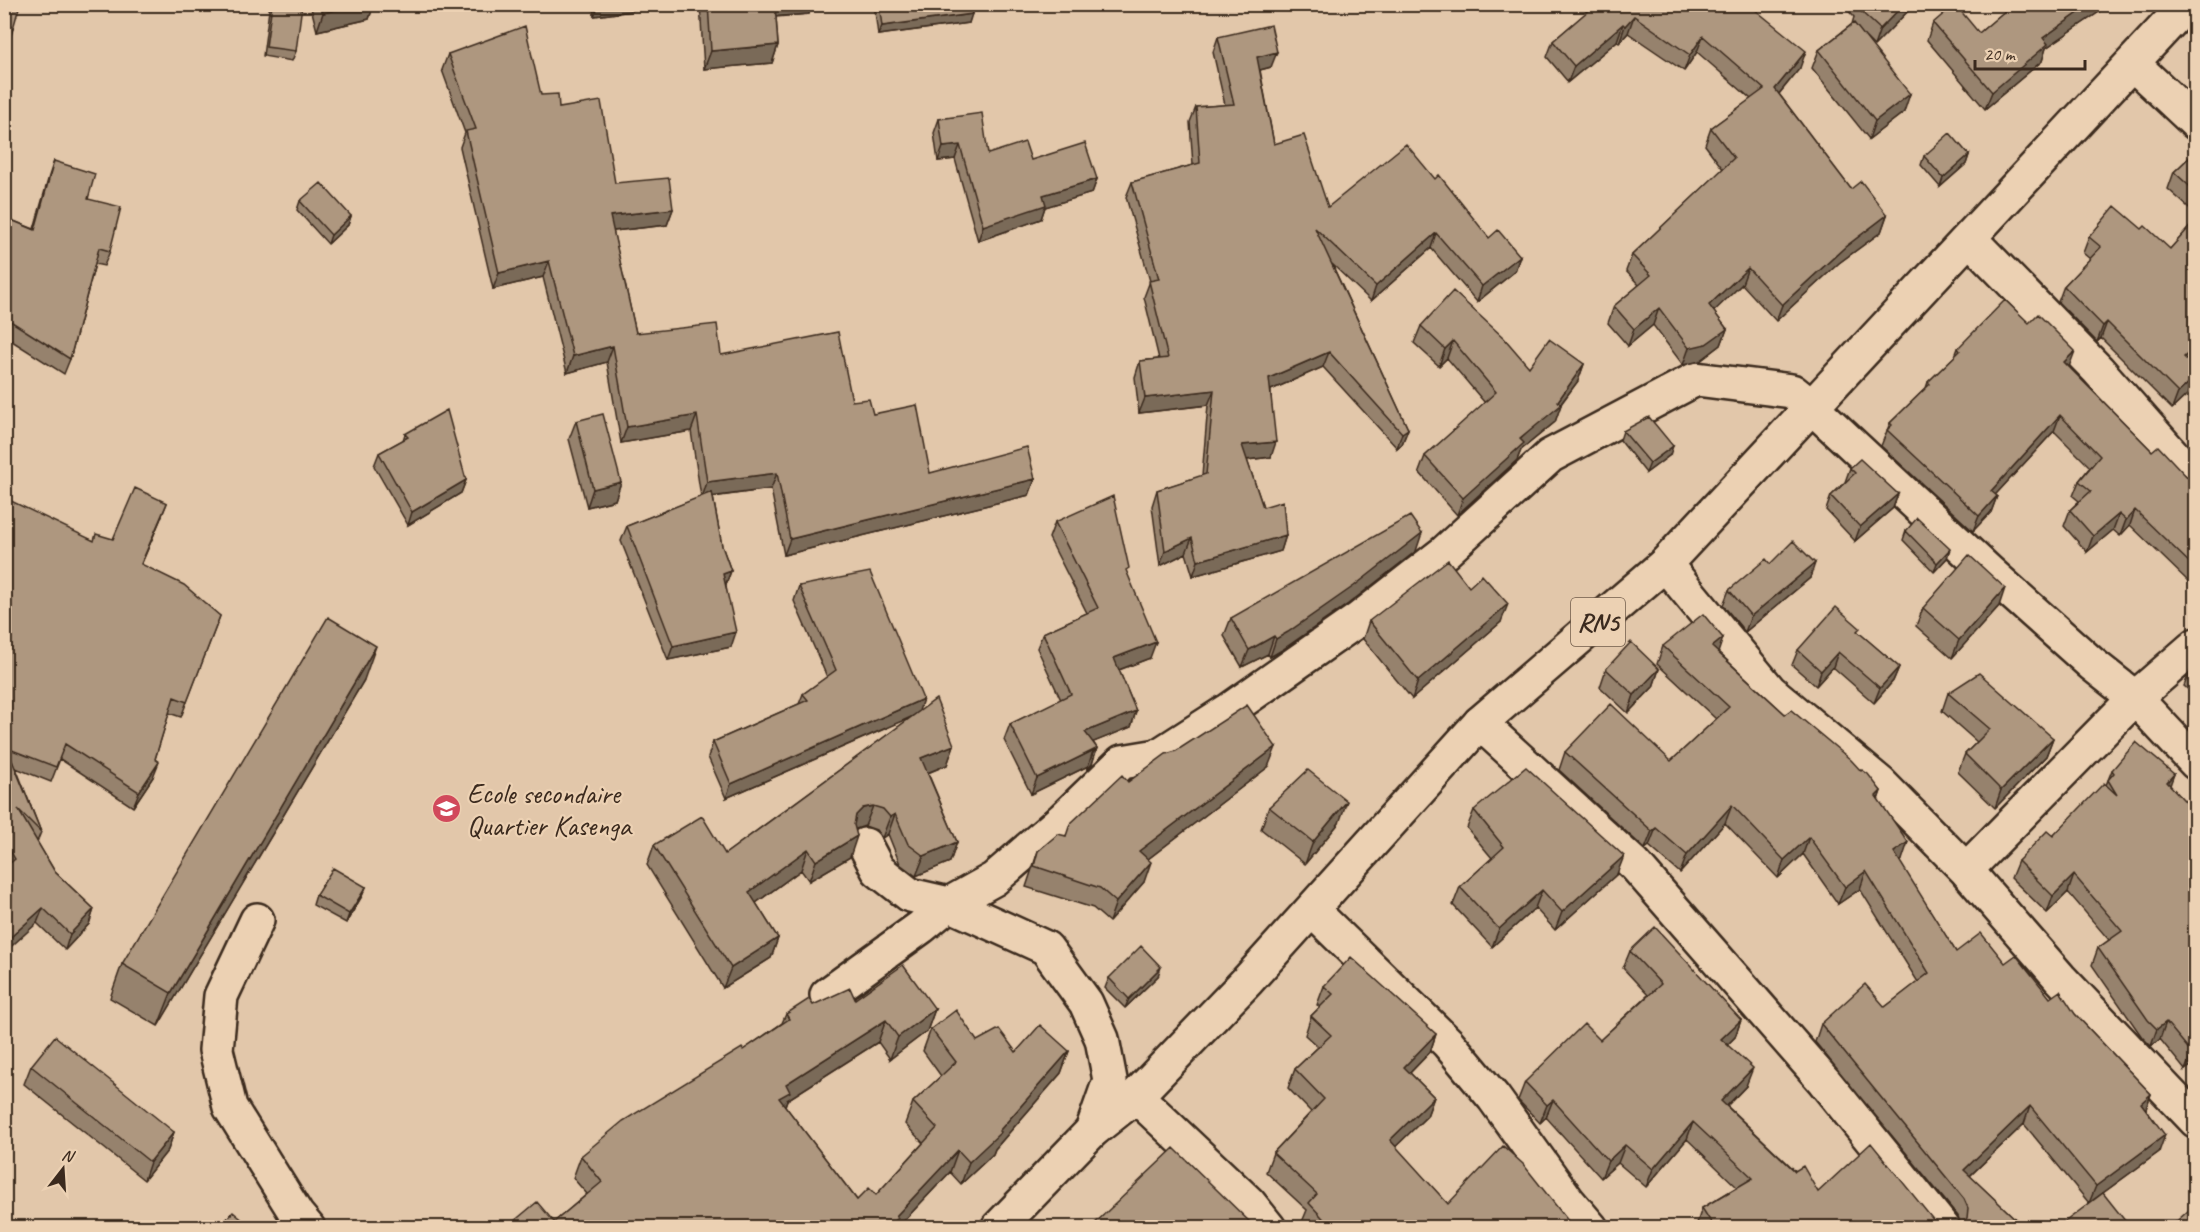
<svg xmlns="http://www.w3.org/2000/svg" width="2200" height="1232" viewBox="0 0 2200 1232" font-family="Caveat,sans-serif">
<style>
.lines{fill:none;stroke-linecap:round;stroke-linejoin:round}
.minor-casing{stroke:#3b2a1e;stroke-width:38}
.highway-casing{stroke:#3b2a1e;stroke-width:38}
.minor{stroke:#ecd1b3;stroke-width:33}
.highway{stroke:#ecd1b3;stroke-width:33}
.wall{fill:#96826d;stroke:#3b2a1e;stroke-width:1.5}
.shaded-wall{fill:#7a6a59;stroke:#3b2a1e;stroke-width:1.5}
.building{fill:#ae977f;stroke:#3b2a1e;stroke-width:1.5}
.labels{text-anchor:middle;stroke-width:4.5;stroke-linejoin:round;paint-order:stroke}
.shield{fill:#ecd1b3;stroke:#705c4b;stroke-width:1.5}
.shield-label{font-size:27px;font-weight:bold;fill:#3b2a1e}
.poi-label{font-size:28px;fill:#3b2a1e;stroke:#ecd1b3;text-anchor:start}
</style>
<rect width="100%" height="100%" fill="#e2c7aa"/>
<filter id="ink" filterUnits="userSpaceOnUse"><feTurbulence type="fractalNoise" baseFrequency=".0167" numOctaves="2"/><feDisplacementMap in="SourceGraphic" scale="12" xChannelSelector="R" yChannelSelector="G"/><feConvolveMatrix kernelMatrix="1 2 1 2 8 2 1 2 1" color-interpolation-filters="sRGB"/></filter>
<g filter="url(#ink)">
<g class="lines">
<defs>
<path id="minor" d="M 2133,64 L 2196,123
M 1970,239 L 2098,370 L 2196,481
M 1665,564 L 1770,691 L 1881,784 L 1966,870 L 2060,978 L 2196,1121
M 1480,723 L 1635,865 L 1824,1081 L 1943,1228
M 865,845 L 878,870 L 910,895 L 949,904 L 1046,948 L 1086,1003 L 1102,1039 L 1110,1080 L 1092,1131
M 1966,870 L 2135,698 L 2196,645
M 1312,910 L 1448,1043 L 1494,1098 L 1568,1201 L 1591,1228
M 257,920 L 221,996 L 216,1050 L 230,1107 L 297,1215 L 308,1228
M 827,995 L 921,927 L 949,904 L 994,879 L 1063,819 L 1122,762 L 1158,756 L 1228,711 L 1359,619 L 1445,552 L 1550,456 L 1696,379 L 1792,391 L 1812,407 L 1989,572 L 2092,664 L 2135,698 L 2196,763
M 1136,1096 L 1249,1203 L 1269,1228"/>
<path id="highway" d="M 998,1228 L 1092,1131 L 1136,1096 L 1248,980 L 1480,723 L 1665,564 L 2187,4"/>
</defs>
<use href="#minor" class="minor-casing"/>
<use href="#highway" class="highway-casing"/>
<use href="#minor" class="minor"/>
<use href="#highway" class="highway"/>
</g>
<path class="wall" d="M 271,4 L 298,4 L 296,51 L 292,61 L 263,56 L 269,10 Z
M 310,4 L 374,4 L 369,19 L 317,31 Z
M 593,4 L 634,4 L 632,11 L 594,16 Z
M 700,4 L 812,4 L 809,14 L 776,17 L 778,45 L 772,63 L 704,69 Z
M 874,4 L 996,4 L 996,6 L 971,12 L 969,23 L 878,35 Z
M 1579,4 L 1748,4 L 1800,68 L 1779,94 L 1851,189 L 1887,215 L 1881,232 L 1839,263 L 1776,321 L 1742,284 L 1713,311 L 1727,329 L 1721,345 L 1700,361 L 1683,365 L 1653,325 L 1628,346 L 1608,323 L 1614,306 L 1639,285 L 1626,271 L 1632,255 L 1723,169 L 1705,145 L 1711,128 L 1751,99 L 1697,52 L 1684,71 L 1628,33 L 1619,43 L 1617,41 L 1568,82 L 1547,57 L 1553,41 L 1587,12 Z
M 1842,4 L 1911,4 L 1909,10 L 1874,46 L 1866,38 L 1904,112 L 1869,139 L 1812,68 L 1819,50 L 1852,24 L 1854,17 Z
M 2012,4 L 2102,4 L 2099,12 L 2046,48 L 2042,61 L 1985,109 L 1927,40 L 1933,23 L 1979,33 L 2012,5 Z
M 1218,37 L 1271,67 L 1260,70 L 1274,144 L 1328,207 L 1435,179 L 1489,238 L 1520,256 L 1515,271 L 1477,302 L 1431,248 L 1371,301 L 1332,264 L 1408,429 L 1402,444 L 1397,448 L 1323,367 L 1271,390 L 1271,457 L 1247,460 L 1263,507 L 1286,535 L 1281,551 L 1193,576 L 1186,553 L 1160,566 L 1152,506 L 1157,490 L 1202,476 L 1208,405 L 1139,413 L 1135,377 L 1140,361 L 1159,359 L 1144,297 L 1150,281 L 1126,197 L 1132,182 L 1193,165 L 1190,122 L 1196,107 L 1225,105 L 1213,52 Z
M 448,54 L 541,95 L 559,108 L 615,183 L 673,209 L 667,225 L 613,231 L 636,333 L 721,355 L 852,401 L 873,414 L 930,473 L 1035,479 L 1029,495 L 784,555 L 771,489 L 713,497 L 722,546 L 731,571 L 726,585 L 731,647 L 668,660 L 621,541 L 627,526 L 701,497 L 691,431 L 621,443 L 607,362 L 567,373 L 543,277 L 493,289 L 460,147 L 465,133 L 442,70 Z
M 939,119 L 988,154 L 1031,160 L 1097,179 L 1092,193 L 1045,207 L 1041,219 L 978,241 L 955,159 L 938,161 L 934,133 Z
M 2196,151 L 2196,214 L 2168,189 L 2174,172 Z
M 1969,155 L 1966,164 L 1940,187 L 1921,165 L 1924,156 Z
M 54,161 L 88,199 L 110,251 L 104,266 L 95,264 L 70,359 L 64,374 L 4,336 L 4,217 L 34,229 L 49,176 Z
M 300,201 L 351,216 L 348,225 L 328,244 L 297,210 Z
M 2196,220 L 2196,357 L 2189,363 L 2196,369 L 2196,383 L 2193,389 L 2172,409 L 2101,338 L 2097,342 L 2058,302 L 2064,286 L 2090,259 L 2083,253 L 2089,237 L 2142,229 L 2170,249 Z
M 1421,326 L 1529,367 L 1584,364 L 1578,381 L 1561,404 L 1555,422 L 1521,450 L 1517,460 L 1457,515 L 1419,472 L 1425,456 L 1485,403 L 1447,358 L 1439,366 L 1414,343 Z
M 1958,348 L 2069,367 L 2152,451 L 2196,483 L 2196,577 L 2190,583 L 2130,525 L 2120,536 L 2113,530 L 2087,552 L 2064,526 L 2070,510 L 2079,501 L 2073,496 L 2079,481 L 2090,467 L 2054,431 L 1995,495 L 1997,496 L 1991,512 L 1973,531 L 1881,446 L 1890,423 L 1926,388 L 1928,382 L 1955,356 Z
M 576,421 L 621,482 L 615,500 L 587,507 L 569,439 Z
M 1623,431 L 1670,455 L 1646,473 L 1620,440 Z
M 405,434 L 466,480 L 461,493 L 408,525 L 374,466 L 379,453 L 403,440 Z
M 1850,468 L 1898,494 L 1893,508 L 1855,541 L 1826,510 L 1831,496 L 1845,482 Z
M 4,504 L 94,541 L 113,539 L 161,518 L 141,565 L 220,616 L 181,717 L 169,713 L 155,759 L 153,777 L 133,807 L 60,759 L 51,782 L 16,768 L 41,832 L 37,842 L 55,872 L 94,909 L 89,924 L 65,950 L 37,923 L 4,865 Z
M 1055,522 L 1127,574 L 1150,658 L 1119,670 L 1136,711 L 1131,727 L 1093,742 L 1097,748 L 1092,764 L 1087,770 L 1088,766 L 1031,794 L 1004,740 L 1010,724 L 1061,700 L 1037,648 L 1043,633 L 1087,613 L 1049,538 Z
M 1906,531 L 1947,558 L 1934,572 L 1903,540 Z
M 1416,551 L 1348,604 L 1282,650 L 1270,657 L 1268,654 L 1242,667 L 1224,636 L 1231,618 Z
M 1770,564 L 1810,578 L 1745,632 L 1723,605 L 1729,590 Z
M 799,586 L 919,712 L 954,745 L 947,765 L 928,773 L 957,842 L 950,862 L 916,876 L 900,864 L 888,834 L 882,838 L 876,830 L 865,826 L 856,829 L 850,857 L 809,881 L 801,870 L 756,903 L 778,938 L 771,958 L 723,988 L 647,865 L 654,845 L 725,854 L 912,717 L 726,798 L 708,757 L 713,742 L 799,704 L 803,694 L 827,677 L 794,601 Z
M 1469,587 L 1501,622 L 1412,699 L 1363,639 L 1369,621 Z
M 1999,606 L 1952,658 L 1916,626 L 1923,608 Z
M 1858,632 L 1899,667 L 1893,681 L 1874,703 L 1833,667 L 1816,686 L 1792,665 L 1798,650 Z
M 1663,646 L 1718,652 L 1785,714 L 1861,771 L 1881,791 L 1878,799 L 1902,860 L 1899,862 L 1956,952 L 2005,963 L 2050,998 L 2075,1014 L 2151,1094 L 2146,1109 L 2159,1152 L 2089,1203 L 2024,1124 L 1970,1176 L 2024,1227 L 1955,1227 L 1961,1225 L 1958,1216 L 1815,1042 L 1821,1024 L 1885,1007 L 1918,982 L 1860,889 L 1838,904 L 1803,854 L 1778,878 L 1725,823 L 1680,873 L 1649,846 L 1645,849 L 1559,770 L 1565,752 L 1671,761 L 1716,719 L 1657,664 Z
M 2196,663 L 2196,696 L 2184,686 L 2191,669 Z
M 1606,669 L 1659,669 L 1653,687 L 1628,713 L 1600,687 Z
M 364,680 L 158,1026 L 110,998 L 122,964 Z
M 1948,693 L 2053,738 L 2046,756 L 1995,808 L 1958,772 L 1965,754 L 1977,742 L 1942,711 Z
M 1268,767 L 1148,859 L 1144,882 L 1109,922 L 1093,908 L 1026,887 L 1038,851 L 1065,836 L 1128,782 Z
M 2112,770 L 2174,774 L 2169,785 L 2196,813 L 2196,1062 L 2185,1070 L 2160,1039 L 2151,1046 L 2142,1037 L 2092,965 L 2098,948 L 2109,940 L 2068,892 L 2047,913 L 2011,878 L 2018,861 L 2053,836 L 2106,785 Z
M 1269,807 L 1339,823 L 1305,864 L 1261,829 Z
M 1474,810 L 1617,874 L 1555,930 L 1535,908 L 1492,947 L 1453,905 L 1460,887 L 1492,858 L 1467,828 Z
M 366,887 L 362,896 L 346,923 L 313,905 L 316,895 Z
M 1630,951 L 1741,1020 L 1735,1037 L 1727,1045 L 1746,1086 L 1727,1106 L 1818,1192 L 1935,1222 L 1942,1227 L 1697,1227 L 1696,1226 L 1702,1208 L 1737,1187 L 1687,1139 L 1646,1187 L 1618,1163 L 1601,1178 L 1546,1117 L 1540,1123 L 1518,1100 L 1525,1082 L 1600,1040 L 1648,995 L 1623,968 Z
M 1158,976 L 1125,1008 L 1105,988 L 1109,978 Z
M 1324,986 L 1436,1034 L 1430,1052 L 1410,1073 L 1434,1097 L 1427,1116 L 1395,1147 L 1448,1204 L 1573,1227 L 1307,1227 L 1302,1222 L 1307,1210 L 1266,1172 L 1273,1153 L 1311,1112 L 1288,1088 L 1295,1069 L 1318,1047 L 1305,1035 L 1311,1016 L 1320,1007 L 1317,1005 Z
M 855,999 L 935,1009 L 927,1031 L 890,1059 L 878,1042 L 787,1100 L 785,1106 L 857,1200 L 876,1195 L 923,1143 L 905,1124 L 913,1102 L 941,1076 L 923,1051 L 931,1029 L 1016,1052 L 1069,1051 L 1061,1073 L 995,1149 L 993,1154 L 961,1184 L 950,1172 L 898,1227 L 507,1227 L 554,1222 L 587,1194 L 573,1178 L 581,1156 L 743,1050 L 782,1023 L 786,1014 L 813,1005 Z
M 31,1066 L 174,1132 L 168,1150 L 144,1180 L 24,1084 Z"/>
<path class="shaded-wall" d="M 361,4 L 374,4 L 369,19 L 317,31 L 323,13 Z
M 615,4 L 634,4 L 632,11 L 594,16 L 598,7 Z
M 772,4 L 812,4 L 809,14 L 768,17 Z
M 969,4 L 996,4 L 996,6 L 966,13 Z
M 1904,4 L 1911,4 L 1909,10 L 1874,46 L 1880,29 Z
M 2091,4 L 2102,4 L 2099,12 L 2046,48 L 2042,61 L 1985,109 L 1992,92 L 2043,38 Z
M 972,14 L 969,23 L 878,35 L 882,26 Z
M 1634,16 L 1628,33 L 1619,43 L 1625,26 Z
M 1623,24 L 1617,41 L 1568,82 L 1574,66 Z
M 1703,36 L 1697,52 L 1684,71 L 1690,55 Z
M 778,45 L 772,63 L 704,69 L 711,51 Z
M 1806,51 L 1800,68 L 1769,106 L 1775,89 Z
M 1277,52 L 1271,67 L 1252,72 L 1257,57 Z
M 1910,94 L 1904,112 L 1869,139 L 1875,121 Z
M 960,145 L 955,159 L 938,161 L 943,147 Z
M 1969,155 L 1966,164 L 1940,187 L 1943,178 Z
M 1097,179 L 1092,193 L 1045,207 L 1041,219 L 978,241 L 983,226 L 1043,195 Z
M 673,209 L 667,225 L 604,232 L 610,216 Z
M 1887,215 L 1881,232 L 1839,263 L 1776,321 L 1782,305 L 1845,247 Z
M 351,216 L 348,225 L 328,244 L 331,235 Z
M 1436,233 L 1431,248 L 1371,301 L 1376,286 Z
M 1520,256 L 1515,271 L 1477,302 L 1482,286 Z
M 549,261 L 543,277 L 493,289 L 499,273 Z
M 1748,268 L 1742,284 L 1703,322 L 1709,305 Z
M 1659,308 L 1653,325 L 1628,346 L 1634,329 Z
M 2107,322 L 2101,338 L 2097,342 L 2103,326 Z
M 1727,329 L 1721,345 L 1700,361 L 1683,365 L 1689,348 Z
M 1453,341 L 1447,358 L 1439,366 L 1445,349 Z
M 613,346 L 607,362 L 567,373 L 573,356 Z
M 2196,346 L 2196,357 L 2178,374 L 2184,357 Z
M 2075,351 L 2069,367 L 2064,362 Z
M 1329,352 L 1323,367 L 1264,393 L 1269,378 Z
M 1584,364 L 1578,381 L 1559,406 L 1561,405 L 1555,422 L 1521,450 L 1517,460 L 1457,515 L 1463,498 L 1558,401 Z
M 2196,376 L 2196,383 L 2193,389 L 2172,409 L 2178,393 Z
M 1214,390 L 1208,405 L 1139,413 L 1145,398 Z
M 697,415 L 691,431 L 621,443 L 627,427 Z
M 2060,415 L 2054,431 L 1985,506 L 1991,491 Z
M 1408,429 L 1402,444 L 1397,448 L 1402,433 Z
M 1276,442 L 1271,457 L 1237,461 L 1242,445 Z
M 1673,446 L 1670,455 L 1646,473 L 1650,463 Z
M 777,473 L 771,489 L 702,498 L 707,482 Z
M 1035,479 L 1029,495 L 784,555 L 790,539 Z
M 466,480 L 461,493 L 408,525 L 412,512 Z
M 621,482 L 615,500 L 587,507 L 593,489 Z
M 1898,494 L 1893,508 L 1855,541 L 1860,527 Z
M 1997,496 L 1991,512 L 1973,531 L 1979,516 Z
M 167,503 L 161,518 L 135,579 L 141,564 Z
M 2135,510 L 2130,525 L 2120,536 L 2126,520 Z
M 2119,514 L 2113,530 L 2087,552 L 2093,536 Z
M 1422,533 L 1416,551 L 1348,604 L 1282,650 L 1270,657 L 1276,639 Z
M 1286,535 L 1281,551 L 1193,576 L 1198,561 Z
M 1192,538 L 1186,553 L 1160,566 L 1165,551 Z
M 1950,549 L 1947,558 L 1934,572 L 1937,563 Z
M 1815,563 L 1810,578 L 1745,632 L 1751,616 Z
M 2196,567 L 2196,577 L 2190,583 Z
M 731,571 L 725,586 L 723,574 Z
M 2005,588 L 1999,606 L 1952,658 L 1959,640 Z
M 1508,604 L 1501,622 L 1412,699 L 1418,681 Z
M 736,632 L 731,647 L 668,660 L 673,646 Z
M 1274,636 L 1268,654 L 1242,667 L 1249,650 Z
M 1723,638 L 1717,656 L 1712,647 Z
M 1156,642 L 1150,658 L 1108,674 L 1114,658 Z
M 376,646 L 364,680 L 158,1026 L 171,993 Z
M 1838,652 L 1833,667 L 1816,686 L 1821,671 Z
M 1899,667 L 1893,681 L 1874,703 L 1880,688 Z
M 1659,669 L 1653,687 L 1628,713 L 1634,695 Z
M 923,699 L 918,714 L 726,798 L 731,784 Z
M 1136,711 L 1131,727 L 1079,748 L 1085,732 Z
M 2053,738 L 2046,756 L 1995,808 L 2001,790 Z
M 954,745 L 947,765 L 914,778 L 921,758 Z
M 1276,747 L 1268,767 L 1131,872 L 1139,851 Z
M 1097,748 L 1092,764 L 1087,770 L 1092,754 Z
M 1094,750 L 1088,766 L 1031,794 L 1037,778 Z
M 159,762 L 153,777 L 133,807 L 139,792 Z
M 2174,774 L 2168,791 L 2167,782 Z
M 1881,791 L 1875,809 L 1876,796 Z
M 1347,801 L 1339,823 L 1305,864 L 1313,842 Z
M 1732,805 L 1725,823 L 1680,873 L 1687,855 Z
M 873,806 L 865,826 L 856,829 L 849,835 L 856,815 L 863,808 Z
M 895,814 L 888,834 L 882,838 L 890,817 Z
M 1656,828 L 1649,846 L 1645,849 L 1652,831 Z
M 857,836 L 850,857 L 809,881 L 816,861 Z
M 1809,837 L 1803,854 L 1778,878 L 1784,860 Z
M 957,842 L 950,862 L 916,876 L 924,856 Z
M 1908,842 L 1902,860 L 1887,870 L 1894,852 Z
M 808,849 L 801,870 L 742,913 L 749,892 Z
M 1624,856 L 1617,874 L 1555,930 L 1562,912 Z
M 1151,862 L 1144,882 L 1109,922 L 1116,902 Z
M 1866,871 L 1860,889 L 1838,904 L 1845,887 Z
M 2074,875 L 2068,892 L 2047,913 L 2053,896 Z
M 366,887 L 362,896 L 346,923 L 349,914 Z
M 1542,890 L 1535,908 L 1492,947 L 1499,929 Z
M 43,908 L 37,923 L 4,953 L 4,943 Z
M 94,909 L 89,924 L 65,950 L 70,934 Z
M 778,938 L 771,958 L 723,988 L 731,968 Z
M 1161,967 L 1158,976 L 1125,1008 L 1129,999 Z
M 935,1009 L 927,1031 L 890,1059 L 898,1037 Z
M 886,1020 L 878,1042 L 787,1100 L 782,1113 L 779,1098 L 786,1084 Z
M 1741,1020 L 1735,1037 L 1715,1057 L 1721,1039 Z
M 2166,1022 L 2160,1039 L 2151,1046 L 2157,1029 Z
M 1436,1034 L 1430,1052 L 1397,1086 L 1404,1067 Z
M 2196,1050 L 2196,1062 L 2185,1070 L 2192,1053 Z
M 1069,1051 L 1061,1073 L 995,1149 L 993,1154 L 961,1184 L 969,1162 L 999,1131 Z
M 1753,1068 L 1746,1086 L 1715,1118 L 1721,1101 Z
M 2151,1094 L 2145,1111 L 2141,1103 Z
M 1434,1097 L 1427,1116 L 1383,1159 L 1390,1140 Z
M 1553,1100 L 1546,1117 L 1540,1123 L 1547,1105 Z
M 2030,1106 L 2024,1124 L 1958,1187 L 1964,1170 Z
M 1693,1122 L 1687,1139 L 1646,1187 L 1653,1169 Z
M 174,1132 L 168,1150 L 144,1180 L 150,1162 Z
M 2165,1135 L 2159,1152 L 2089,1203 L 2096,1186 Z
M 1625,1145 L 1618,1163 L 1601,1178 L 1608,1161 Z
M 958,1150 L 950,1172 L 898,1227 L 889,1227 L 896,1216 Z"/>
<path class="building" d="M 4,4 L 20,4 L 4,60 Z
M 272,4 L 302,5 L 296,51 L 266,47 Z
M 321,4 L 361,4 L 323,13 Z
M 597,4 L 615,4 L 598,7 Z
M 708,4 L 775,4 L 778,45 L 711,51 Z
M 879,4 L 969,4 L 972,14 L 882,26 Z
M 1596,4 L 1748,4 L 1806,51 L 1775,89 L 1851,189 L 1861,181 L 1887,215 L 1845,247 L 1782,305 L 1748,268 L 1709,305 L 1727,329 L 1706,344 L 1689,348 L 1659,308 L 1634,329 L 1614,306 L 1651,275 L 1632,255 L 1734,158 L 1711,128 L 1764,89 L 1703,36 L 1690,55 L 1634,16 L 1625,26 L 1623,24 L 1574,66 L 1553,41 Z
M 1860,4 L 1904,4 L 1880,29 L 1857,8 Z
M 1955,4 L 1979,33 L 2013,4 L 2091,4 L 2043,38 L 2048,44 L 1992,92 L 1933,23 Z
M 1854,23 L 1910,94 L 1875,121 L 1819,50 Z
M 1271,25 L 1277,52 L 1257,57 L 1274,144 L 1304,135 L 1328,207 L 1406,144 L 1435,179 L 1439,175 L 1489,238 L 1498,230 L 1520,256 L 1482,286 L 1436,233 L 1376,286 L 1315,228 L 1408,429 L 1402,433 L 1329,352 L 1269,378 L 1276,442 L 1242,445 L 1263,507 L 1283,501 L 1286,535 L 1198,561 L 1192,538 L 1165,551 L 1157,490 L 1206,474 L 1214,390 L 1145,398 L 1140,361 L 1168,358 L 1149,281 L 1159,279 L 1132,182 L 1200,163 L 1196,107 L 1234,104 L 1218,37 Z
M 525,26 L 541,95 L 558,94 L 559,108 L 601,101 L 615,183 L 669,178 L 673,209 L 610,216 L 636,333 L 717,324 L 721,355 L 838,332 L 852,401 L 869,399 L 873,414 L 917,405 L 930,473 L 1027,447 L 1035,479 L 790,539 L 777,473 L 707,482 L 697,415 L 627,427 L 613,346 L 573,356 L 549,261 L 499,273 L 466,131 L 476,129 L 448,54 Z
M 982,113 L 988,154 L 1025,142 L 1031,160 L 1085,143 L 1097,179 L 1043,195 L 1046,205 L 983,226 L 960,145 L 943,147 L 939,119 Z
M 1950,133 L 1969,155 L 1943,178 L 1924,156 Z
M 2196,151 L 2196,192 L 2174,172 Z
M 54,161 L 95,174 L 88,199 L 121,207 L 110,251 L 99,248 L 70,359 L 4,317 L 4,217 L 35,230 Z
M 321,183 L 351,216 L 331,235 L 300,201 Z
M 2115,206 L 2142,229 L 2145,226 L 2170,249 L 2196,220 L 2196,346 L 2184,357 L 2196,369 L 2196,376 L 2178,393 L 2107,322 L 2103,326 L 2064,286 L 2101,247 L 2089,237 Z
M 1453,291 L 1504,338 L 1529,367 L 1549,339 L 1584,364 L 1558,401 L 1561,405 L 1520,439 L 1524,443 L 1463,498 L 1425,456 L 1496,392 L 1453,341 L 1445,349 L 1421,326 Z
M 2005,300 L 2029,323 L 2038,314 L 2075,351 L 2064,362 L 2152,451 L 2158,446 L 2188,478 L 2196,483 L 2195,568 L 2135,510 L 2126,520 L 2119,514 L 2093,536 L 2070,510 L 2091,491 L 2079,481 L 2100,456 L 2060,415 L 1991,491 L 1997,496 L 1979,516 L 1887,430 L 1892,425 L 1890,423 L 1930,384 L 1928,382 L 1960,351 L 1958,348 Z
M 447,410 L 466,480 L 412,512 L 379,453 L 408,437 L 405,434 Z
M 603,414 L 621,482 L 593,489 L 576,421 Z
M 1649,417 L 1673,446 L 1650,463 L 1623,431 Z
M 1860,459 L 1898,494 L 1860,527 L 1831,496 L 1855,473 L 1850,468 Z
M 135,488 L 167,503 L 141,564 L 184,585 L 220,616 L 187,702 L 174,697 L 155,759 L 159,762 L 139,792 L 65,744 L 56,767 L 7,748 L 41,832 L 18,809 L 55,872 L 94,909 L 70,934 L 43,908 L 4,943 L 4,868 L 15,859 L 4,840 L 4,504 L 7,499 L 94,541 L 96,534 L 113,539 Z
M 712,492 L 722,546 L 731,571 L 723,574 L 736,632 L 673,646 L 627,526 Z
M 1113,496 L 1129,568 L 1126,570 L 1156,642 L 1114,658 L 1136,711 L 1085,732 L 1097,748 L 1092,754 L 1094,750 L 1037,778 L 1010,724 L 1071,694 L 1043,633 L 1098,608 L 1055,522 Z
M 1410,516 L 1422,533 L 1354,586 L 1288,632 L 1276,639 L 1274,636 L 1249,650 L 1231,618 Z
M 1917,518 L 1950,549 L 1937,563 L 1906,531 Z
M 1793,541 L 1815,563 L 1751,616 L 1729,590 L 1766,559 L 1770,564 Z
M 1969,555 L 2005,588 L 1959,640 L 1923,608 Z
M 1448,560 L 1469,587 L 1482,575 L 1508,604 L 1418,681 L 1369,621 Z
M 870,572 L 923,699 L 731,784 L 713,742 L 808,700 L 803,694 L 836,670 L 799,586 Z
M 1836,607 L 1860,628 L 1857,631 L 1899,667 L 1880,688 L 1838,652 L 1821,671 L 1798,650 Z
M 1703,614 L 1723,638 L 1712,647 L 1785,714 L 1791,710 L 1851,760 L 1861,771 L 1862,770 L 1868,774 L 1881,791 L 1876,796 L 1908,842 L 1894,852 L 1956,952 L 1981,933 L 2005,963 L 2016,955 L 2050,998 L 2060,991 L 2075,1014 L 2151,1094 L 2141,1103 L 2165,1135 L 2096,1186 L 2030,1106 L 1964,1170 L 2024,1227 L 1955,1227 L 1961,1225 L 1967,1218 L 1968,1208 L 1964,1199 L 1821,1024 L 1865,984 L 1885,1007 L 1929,973 L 1866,871 L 1845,887 L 1809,837 L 1784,860 L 1732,805 L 1687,855 L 1656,828 L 1652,831 L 1565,752 L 1611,704 L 1671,761 L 1729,707 L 1663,646 Z
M 328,617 L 376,646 L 171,993 L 122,964 Z
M 1631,642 L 1659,669 L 1634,695 L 1606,669 Z
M 2196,663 L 2196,674 L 2191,669 Z
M 1979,673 L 2053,738 L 2001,790 L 1965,754 L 1990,729 L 1948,693 Z
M 936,699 L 954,745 L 921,758 L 957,842 L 924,856 L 908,844 L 895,814 L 890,817 L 883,809 L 873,806 L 863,808 L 856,815 L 854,825 L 857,836 L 816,861 L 808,849 L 749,892 L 778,938 L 731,968 L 654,845 L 702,816 L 725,854 Z
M 1247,705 L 1276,747 L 1139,851 L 1151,862 L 1116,902 L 1100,888 L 1034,866 L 1038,851 L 1058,834 L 1066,836 L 1070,824 L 1122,775 L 1128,782 L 1166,754 L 1176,751 Z
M 2136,742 L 2174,774 L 2167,782 L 2196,813 L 2196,1050 L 2192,1053 L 2166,1022 L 2157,1029 L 2148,1020 L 2098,948 L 2122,931 L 2074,875 L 2053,896 L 2018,861 L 2047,831 L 2053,836 L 2104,783 L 2117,795 L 2108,780 L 2114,773 L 2112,770 Z
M 1526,767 L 1624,856 L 1562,912 L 1542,890 L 1499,929 L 1460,887 L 1504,847 L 1474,810 Z
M 1308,770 L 1347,801 L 1313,842 L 1269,807 Z
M 333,868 L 366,887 L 349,914 L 316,895 Z
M 1655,927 L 1741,1020 L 1721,1039 L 1753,1068 L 1721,1101 L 1795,1171 L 1803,1166 L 1818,1192 L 1871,1143 L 1935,1222 L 1942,1227 L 1714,1227 L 1702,1208 L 1753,1178 L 1693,1122 L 1653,1169 L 1625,1145 L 1608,1161 L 1553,1100 L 1547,1105 L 1525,1082 L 1584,1024 L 1600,1040 L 1661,984 L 1630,951 Z
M 1141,946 L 1161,967 L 1129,999 L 1109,978 Z
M 1351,957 L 1436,1034 L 1404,1067 L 1434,1097 L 1390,1140 L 1448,1204 L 1503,1146 L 1523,1164 L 1573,1227 L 1331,1227 L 1309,1203 L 1317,1194 L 1273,1153 L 1324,1099 L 1295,1069 L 1331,1035 L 1311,1016 L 1333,994 L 1324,986 Z
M 903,965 L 935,1009 L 898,1037 L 886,1020 L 786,1084 L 790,1092 L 779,1098 L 857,1200 L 869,1188 L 876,1195 L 937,1128 L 913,1102 L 956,1062 L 931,1029 L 956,1010 L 977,1041 L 999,1029 L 1016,1052 L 1040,1025 L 1069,1051 L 999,1131 L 1001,1132 L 969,1162 L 958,1150 L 896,1216 L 898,1218 L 889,1227 L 787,1227 L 782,1222 L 775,1227 L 507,1227 L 537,1202 L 554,1222 L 602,1182 L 581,1156 L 623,1121 L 742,1048 L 743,1050 L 789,1019 L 786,1014 L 809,999 L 813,1005 L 850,988 L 855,999 Z
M 55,1036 L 174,1132 L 150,1162 L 31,1066 Z
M 1174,1148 L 1255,1227 L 1091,1227 Z
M 2103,1193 L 2130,1227 L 2058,1227 Z
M 2196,1204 L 2196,1227 L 2170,1227 Z
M 233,1212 L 251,1227 L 219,1227 Z"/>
</g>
<defs>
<symbol id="school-disc" viewBox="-11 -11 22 22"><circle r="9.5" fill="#d1495b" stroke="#ecd1b3"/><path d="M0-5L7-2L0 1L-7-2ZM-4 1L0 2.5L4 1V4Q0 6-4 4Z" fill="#fff"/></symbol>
</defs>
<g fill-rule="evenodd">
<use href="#school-disc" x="430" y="792" width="33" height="33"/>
</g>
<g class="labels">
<rect class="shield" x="1571" y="598" width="54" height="48" rx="4.5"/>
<g class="shield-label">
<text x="1598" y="631">RN5</text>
</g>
<g class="poi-label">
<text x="467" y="803">Ecole secondaire<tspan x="467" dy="32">Quartier Kasenga</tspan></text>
</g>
</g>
<rect width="2200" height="1232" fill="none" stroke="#ecd1b3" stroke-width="24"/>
<rect x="12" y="12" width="2176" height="1208" fill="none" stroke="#3b2a1e" stroke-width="2" filter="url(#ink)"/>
<g transform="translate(63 1169) rotate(17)" stroke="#ecd1b3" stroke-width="4.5" paint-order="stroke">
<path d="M0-4.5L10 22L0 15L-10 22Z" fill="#3b2a1e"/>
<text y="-9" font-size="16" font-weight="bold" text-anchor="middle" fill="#3b2a1e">N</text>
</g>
<path d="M1975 60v9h110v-9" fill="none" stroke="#3b2a1e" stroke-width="3"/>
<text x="1984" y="60" font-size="18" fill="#3b2a1e" stroke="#ecd1b3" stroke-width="4.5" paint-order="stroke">20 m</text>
</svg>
